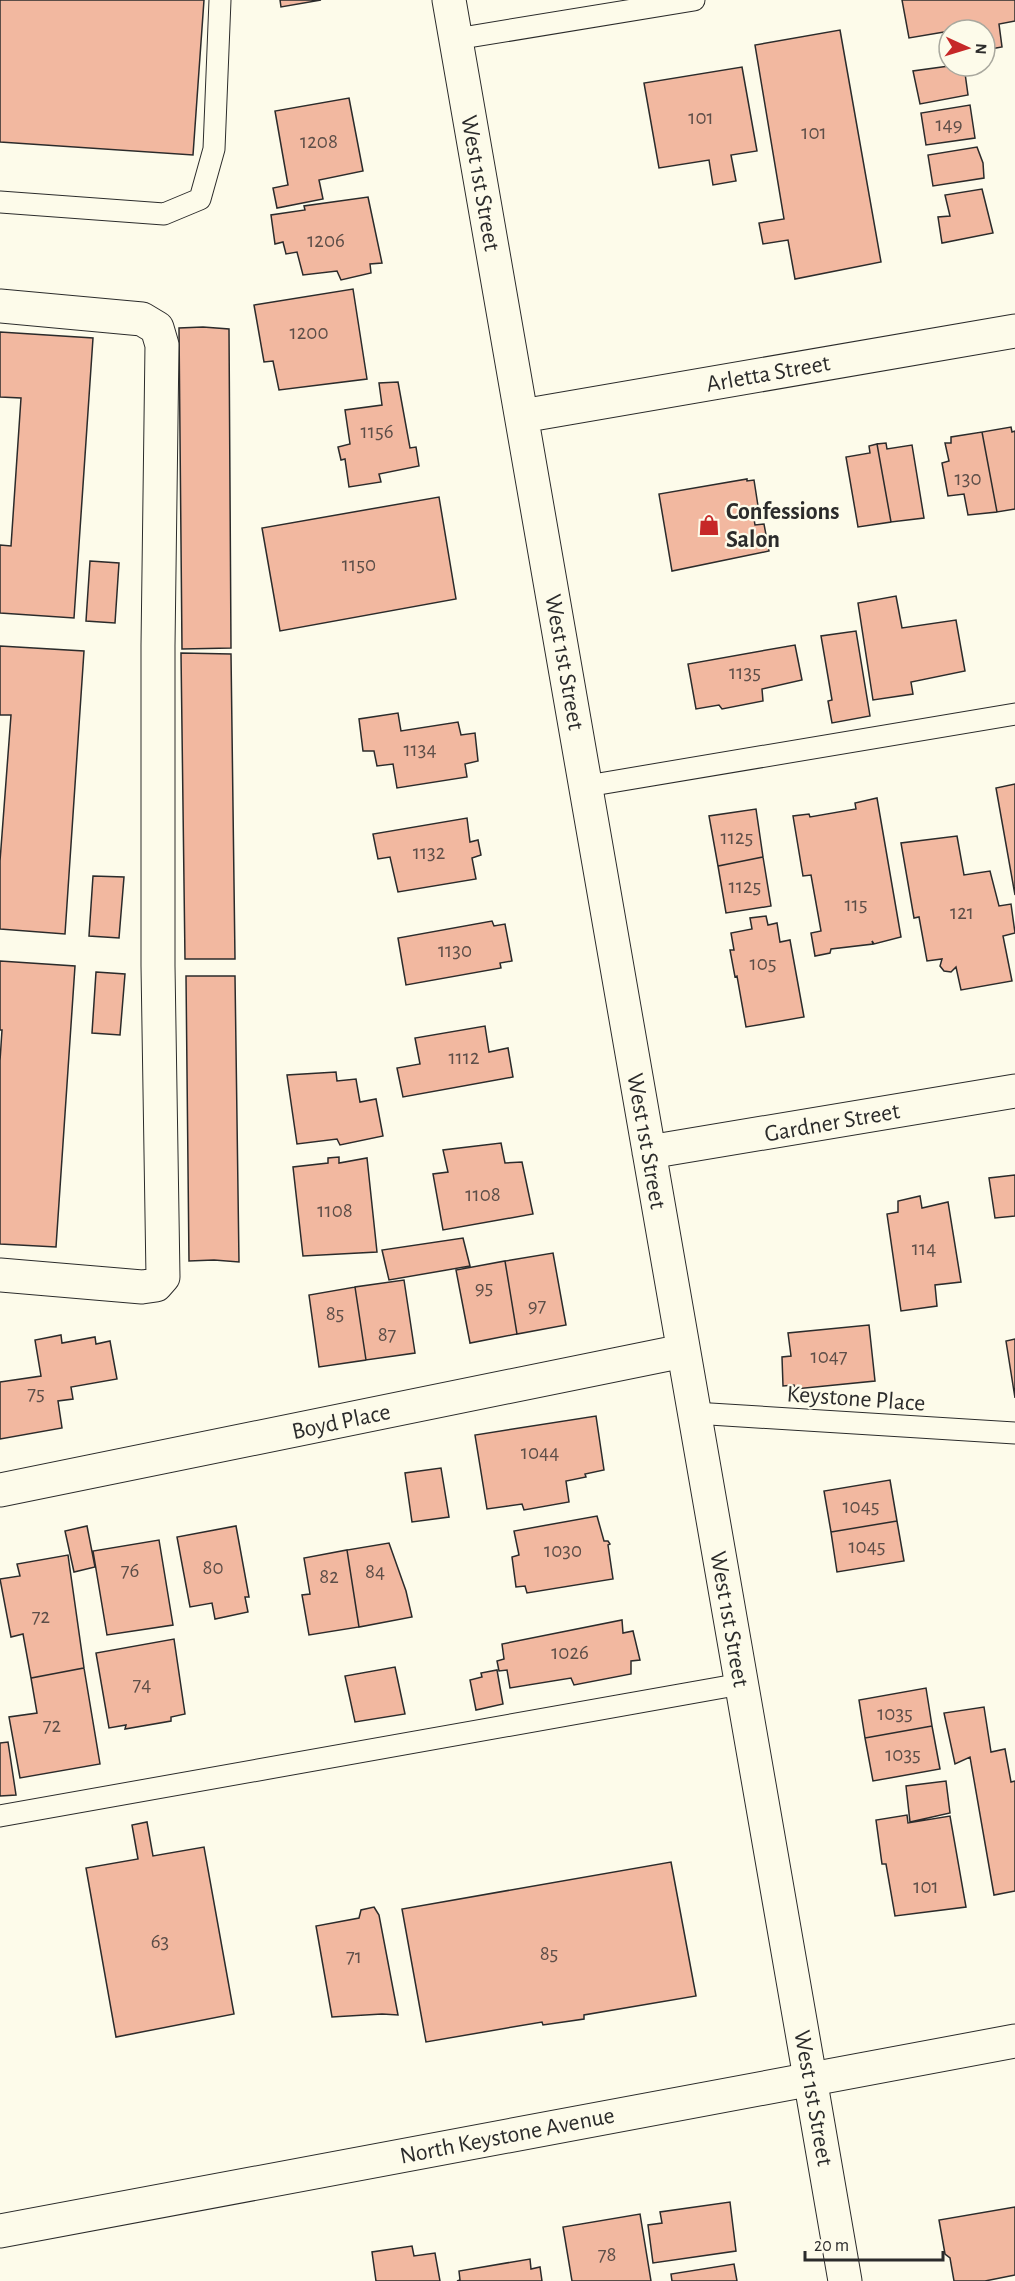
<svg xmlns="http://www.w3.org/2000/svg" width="1015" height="2281" viewBox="0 0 1015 2281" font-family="'Alegreya Sans',sans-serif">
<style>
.building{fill:#f2b8a0;stroke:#2b2b2b;stroke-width:1.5}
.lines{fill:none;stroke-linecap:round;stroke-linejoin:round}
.service-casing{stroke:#2b2b2b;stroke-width:23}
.minor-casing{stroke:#2b2b2b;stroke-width:35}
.tertiary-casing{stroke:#2b2b2b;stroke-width:35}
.secondary-casing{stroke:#2b2b2b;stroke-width:35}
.service{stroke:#fdfbea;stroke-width:21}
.minor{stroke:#fdfbea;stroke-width:33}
.tertiary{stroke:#fdfbea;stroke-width:33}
.secondary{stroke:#fdfbea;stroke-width:33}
.labels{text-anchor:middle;stroke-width:4.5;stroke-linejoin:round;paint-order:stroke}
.number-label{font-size:21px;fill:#5d4e48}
.street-label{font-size:24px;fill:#2b2b2b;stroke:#fdfbea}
.poi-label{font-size:24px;font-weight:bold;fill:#2b2b2b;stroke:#fdfbea;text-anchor:start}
</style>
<rect width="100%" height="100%" fill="#fdfbea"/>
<path class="building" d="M 0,0 L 204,0 L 193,155 L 0,142 Z
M 280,0 L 321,0 L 281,7 Z
M 902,0 L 1015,0 L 1015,21 L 999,24 L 1002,47 L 985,50 L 985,30 L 974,30 L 974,27 L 909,38 Z
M 840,30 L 881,262 L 795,279 L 788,240 L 763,244 L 759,223 L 784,219 L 755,45 Z
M 949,66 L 964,66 L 968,95 L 920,104 L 913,71 Z
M 742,67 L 757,151 L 731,155 L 736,181 L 713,185 L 709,160 L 659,168 L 644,83 Z
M 349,98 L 363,171 L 319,180 L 323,199 L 277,208 L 273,188 L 288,185 L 275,111 Z
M 970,105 L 975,138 L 926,145 L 921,113 Z
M 977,147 L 983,163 L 984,178 L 933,186 L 928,155 Z
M 982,189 L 993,233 L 942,243 L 938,217 L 950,216 L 945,195 Z
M 368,197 L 382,263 L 370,264 L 371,273 L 341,280 L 337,271 L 303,275 L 297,252 L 286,254 L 283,242 L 275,244 L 271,215 L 305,210 L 304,206 Z
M 353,289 L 367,379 L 279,390 L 273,361 L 264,362 L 254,305 Z
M 203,327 L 229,329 L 231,648 L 182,649 L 179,328 Z
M 0,332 L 93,338 L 74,618 L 0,613 L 0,545 L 11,546 L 21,398 L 0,397 Z
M 398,382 L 410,448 L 416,447 L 419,466 L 379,474 L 381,482 L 349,487 L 345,459 L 341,460 L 338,447 L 350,444 L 345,410 L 382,405 L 379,383 Z
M 1011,427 L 1012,432 L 1015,431 L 1015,509 L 997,512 L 982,432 Z
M 982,432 L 997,512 L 968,515 L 964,494 L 948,496 L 942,463 L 949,461 L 945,443 L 951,443 L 951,437 Z
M 886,443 L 887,449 L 912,445 L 924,518 L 891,522 L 877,444 Z
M 877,444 L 891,522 L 858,527 L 846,457 L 870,453 L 869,446 Z
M 747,479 L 747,481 L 754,480 L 758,506 L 752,507 L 755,525 L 764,524 L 769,551 L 672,571 L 659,494 Z
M 439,497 L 456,599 L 280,631 L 262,528 Z
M 90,561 L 119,563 L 115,623 L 86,621 Z
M 896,596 L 902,628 L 956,620 L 965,671 L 911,682 L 913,694 L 873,700 L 858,603 Z
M 856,631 L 870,716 L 832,723 L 828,701 L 832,700 L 821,636 Z
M 795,645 L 802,680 L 762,689 L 763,701 L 722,709 L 719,705 L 696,709 L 688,664 Z
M 0,646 L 84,651 L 65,934 L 0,929 L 0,861 L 11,715 L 0,715 Z
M 181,653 L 231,654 L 235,959 L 185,959 Z
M 398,713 L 401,731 L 458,722 L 461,735 L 475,733 L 478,761 L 465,764 L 467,777 L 397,788 L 393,764 L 377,766 L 374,751 L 363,751 L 359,719 Z
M 1015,784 L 1015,895 L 996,788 Z
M 877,798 L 901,937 L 874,944 L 872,941 L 873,944 L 831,949 L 830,953 L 815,956 L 811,933 L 821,931 L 811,875 L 803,876 L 793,816 L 809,814 L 810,817 L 856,809 L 855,803 Z
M 756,809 L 763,857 L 718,866 L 709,816 Z
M 467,818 L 470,842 L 478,840 L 481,855 L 472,858 L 476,879 L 398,892 L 390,857 L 378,859 L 373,834 Z
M 957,836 L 964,875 L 990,871 L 999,906 L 1011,904 L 1015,933 L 1003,936 L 1012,981 L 961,990 L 956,967 L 951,972 L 944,971 L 940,966 L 942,959 L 927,961 L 919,917 L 914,918 L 901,843 Z
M 763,857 L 771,906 L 726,913 L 718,866 Z
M 93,876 L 124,877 L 119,938 L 89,936 Z
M 766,916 L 768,925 L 777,923 L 780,942 L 790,940 L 804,1017 L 746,1027 L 737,976 L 735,977 L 730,950 L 734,950 L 731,933 L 752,929 L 750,918 Z
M 492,921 L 494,926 L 505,924 L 512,961 L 500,963 L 501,968 L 406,985 L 398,938 Z
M 0,961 L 75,966 L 56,1247 L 0,1244 L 0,1061 L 2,1030 L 0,1030 Z
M 96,972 L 125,974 L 120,1035 L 92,1033 Z
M 186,976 L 235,976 L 239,1262 L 214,1260 L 189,1261 Z
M 485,1026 L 489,1052 L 508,1048 L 513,1077 L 403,1097 L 397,1068 L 420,1064 L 415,1038 Z
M 336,1072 L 337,1081 L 356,1079 L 360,1102 L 376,1099 L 383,1136 L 340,1145 L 337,1139 L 297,1144 L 287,1075 Z
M 501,1143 L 505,1163 L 522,1162 L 533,1214 L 443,1230 L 433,1174 L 448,1172 L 443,1150 Z
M 339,1157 L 339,1163 L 367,1158 L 377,1252 L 303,1256 L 293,1167 L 328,1163 L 328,1158 Z
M 1015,1175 L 1015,1216 L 995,1218 L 989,1178 Z
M 920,1196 L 922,1208 L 948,1202 L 961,1282 L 935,1285 L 937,1306 L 901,1311 L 887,1214 L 898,1212 L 898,1201 Z
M 463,1238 L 470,1266 L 389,1280 L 382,1250 Z
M 553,1253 L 566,1325 L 517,1334 L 505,1261 Z
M 505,1261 L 517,1334 L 470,1343 L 456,1270 Z
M 404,1280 L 415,1353 L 366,1360 L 355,1287 Z
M 355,1287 L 366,1360 L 319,1367 L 309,1295 Z
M 869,1325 L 875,1381 L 795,1389 L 794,1385 L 783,1386 L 782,1357 L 791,1356 L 788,1333 Z
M 61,1335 L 62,1343 L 95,1337 L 96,1344 L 110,1341 L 117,1379 L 71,1387 L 73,1399 L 58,1401 L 62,1428 L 0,1439 L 0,1382 L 41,1376 L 35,1340 Z
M 1015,1339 L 1015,1398 L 1006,1341 Z
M 596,1416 L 604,1470 L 585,1474 L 586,1477 L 566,1481 L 569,1502 L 524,1510 L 522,1504 L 487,1509 L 475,1435 Z
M 441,1468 L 449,1517 L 412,1522 L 405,1473 Z
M 890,1480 L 897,1521 L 831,1532 L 824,1491 Z
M 597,1516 L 604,1541 L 608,1541 L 610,1544 L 608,1545 L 613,1579 L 527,1593 L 525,1586 L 516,1587 L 512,1557 L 519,1555 L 514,1531 Z
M 897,1521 L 904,1561 L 837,1572 L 831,1532 Z
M 87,1526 L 95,1567 L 74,1572 L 65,1531 Z
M 236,1526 L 249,1597 L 245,1597 L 248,1612 L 215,1619 L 212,1603 L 190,1607 L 177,1537 Z
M 159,1540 L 173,1625 L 107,1635 L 93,1551 Z
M 389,1543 L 406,1591 L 412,1617 L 359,1627 L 347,1550 Z
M 347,1550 L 359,1627 L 309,1635 L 302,1595 L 310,1594 L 304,1558 Z
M 68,1555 L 84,1668 L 31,1678 L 23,1634 L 11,1637 L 0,1579 L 20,1576 L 17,1564 Z
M 622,1620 L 623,1633 L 633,1631 L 640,1660 L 631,1661 L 631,1674 L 574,1685 L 571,1678 L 510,1688 L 507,1670 L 499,1671 L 497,1661 L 504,1659 L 502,1644 Z
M 174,1639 L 185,1714 L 171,1717 L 171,1721 L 125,1729 L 126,1725 L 109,1728 L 96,1653 Z
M 395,1667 L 405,1714 L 355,1722 L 345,1676 Z
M 84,1668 L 100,1764 L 20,1778 L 9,1717 L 37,1713 L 31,1678 Z
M 497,1670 L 503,1704 L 476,1710 L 470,1680 L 482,1677 L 481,1673 Z
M 926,1688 L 932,1726 L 865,1738 L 859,1700 Z
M 984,1707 L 991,1752 L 1005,1749 L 1011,1782 L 1015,1781 L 1015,1891 L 994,1895 L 970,1757 L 955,1764 L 944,1713 Z
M 932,1726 L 940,1769 L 873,1781 L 865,1738 Z
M 8,1742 L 16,1795 L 0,1796 L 0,1743 Z
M 946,1781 L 950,1813 L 910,1822 L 906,1786 Z
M 907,1815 L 908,1823 L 950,1816 L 966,1907 L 895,1916 L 886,1864 L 882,1864 L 876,1820 Z
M 147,1822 L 153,1856 L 204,1847 L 234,2014 L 116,2037 L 86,1868 L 138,1859 L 132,1825 Z
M 671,1862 L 696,1996 L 584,2015 L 584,2019 L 543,2025 L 542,2022 L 426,2042 L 402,1909 Z
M 374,1907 L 379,1915 L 398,2015 L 382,2014 L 332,2017 L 316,1926 L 359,1918 L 361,1910 Z
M 730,2202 L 736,2251 L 653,2263 L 648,2225 L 662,2223 L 660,2212 Z
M 1015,2207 L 1015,2275 L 985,2281 L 954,2281 L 950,2258 L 945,2254 L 939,2220 Z
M 640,2214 L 651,2281 L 572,2281 L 563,2227 Z
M 412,2246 L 414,2256 L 435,2253 L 440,2281 L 376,2281 L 372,2252 Z
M 530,2259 L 531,2269 L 540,2267 L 542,2281 L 457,2281 L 460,2280 L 459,2271 Z
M 734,2264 L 737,2281 L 672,2281 L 671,2274 Z"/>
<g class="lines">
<defs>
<path id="service" d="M 456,39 L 694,0
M 0,202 L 164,214 L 200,199 L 214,149 L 220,0
M 587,786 L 1015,714
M 694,1413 L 1015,1433
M 0,1816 L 741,1684"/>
<path id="minor" d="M 449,0 L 810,2078
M 0,306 L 142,319 L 157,328 L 162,345 L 158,646 L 158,966 L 163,1277 L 156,1285 L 142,1287 L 0,1275
M 522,416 L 1015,331
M 649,1152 L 1015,1091
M 0,1490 L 683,1351"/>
<path id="tertiary" d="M 810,2078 L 845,2281"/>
<path id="secondary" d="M 0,2231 L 1015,2041"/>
</defs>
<use href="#service" class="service-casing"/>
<use href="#minor" class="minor-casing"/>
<use href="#tertiary" class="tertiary-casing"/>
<use href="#secondary" class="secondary-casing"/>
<use href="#service" class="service"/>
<use href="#minor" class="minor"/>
<use href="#tertiary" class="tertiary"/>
<use href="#secondary" class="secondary"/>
</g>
<defs>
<symbol id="shop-bare" viewBox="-9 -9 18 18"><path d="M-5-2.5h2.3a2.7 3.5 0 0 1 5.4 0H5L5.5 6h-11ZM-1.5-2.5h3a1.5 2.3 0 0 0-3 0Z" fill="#c62828" stroke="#fdfbea" stroke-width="2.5" paint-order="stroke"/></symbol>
</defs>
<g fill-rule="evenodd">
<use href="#shop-bare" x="694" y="510" width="30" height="30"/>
</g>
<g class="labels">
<g class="number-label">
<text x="701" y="124">101</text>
<text x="949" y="131">149</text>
<text x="814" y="139">101</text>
<text x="319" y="148">1208</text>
<text x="326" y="247">1206</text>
<text x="309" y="339">1200</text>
<text x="377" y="438">1156</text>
<text x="968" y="485">130</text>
<text x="359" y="571">1150</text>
<text x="745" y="679">1135</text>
<text x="420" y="756">1134</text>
<text x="737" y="844">1125</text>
<text x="429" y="859">1132</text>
<text x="745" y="893">1125</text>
<text x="856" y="911">115</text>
<text x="962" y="919">121</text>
<text x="455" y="957">1130</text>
<text x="763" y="970">105</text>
<text x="464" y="1064">1112</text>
<text x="483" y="1201">1108</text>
<text x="335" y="1217">1108</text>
<text x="924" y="1255">114</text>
<text x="484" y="1294">95</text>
<text x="537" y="1312">97</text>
<text x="335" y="1320">85</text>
<text x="387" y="1341">87</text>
<text x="829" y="1363">1047</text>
<text x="36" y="1400">75</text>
<text x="540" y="1459">1044</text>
<text x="861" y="1513">1045</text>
<text x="867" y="1553">1045</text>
<text x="563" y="1557">1030</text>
<text x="213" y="1574">80</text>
<text x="130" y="1577">76</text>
<text x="375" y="1578">84</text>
<text x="329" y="1583">82</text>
<text x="41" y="1623">72</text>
<text x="570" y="1659">1026</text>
<text x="142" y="1691">74</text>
<text x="895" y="1720">1035</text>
<text x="52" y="1732">72</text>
<text x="903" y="1761">1035</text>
<text x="926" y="1893">101</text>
<text x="160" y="1948">63</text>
<text x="549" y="1960">85</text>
<text x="354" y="1963">71</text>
<text x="607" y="2261">78</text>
</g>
<g class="street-label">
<text transform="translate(481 183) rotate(80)" y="8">West 1st Street</text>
<text transform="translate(768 373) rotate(-10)" y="8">Arletta Street</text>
<text transform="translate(565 662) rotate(80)" y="8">West 1st Street</text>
<text transform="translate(832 1122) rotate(-10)" y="8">Gardner Street</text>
<text transform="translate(647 1141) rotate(80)" y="8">West 1st Street</text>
<text transform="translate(856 1398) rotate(4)" y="8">Keystone Place</text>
<text transform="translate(341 1421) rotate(-12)" y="8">Boyd Place</text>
<text transform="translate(730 1619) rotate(80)" y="8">West 1st Street</text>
<text transform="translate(814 2098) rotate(80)" y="8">West 1st Street</text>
<text transform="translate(507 2135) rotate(-11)" y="8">North Keystone Avenue</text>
</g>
<g class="poi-label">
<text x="726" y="519">Confessions<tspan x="726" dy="28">Salon</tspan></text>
</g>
</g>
<g transform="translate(967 48) rotate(94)"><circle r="28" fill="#fdfbea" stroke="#a9a89e" stroke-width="1.5"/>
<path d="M0-4.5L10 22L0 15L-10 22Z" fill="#c62828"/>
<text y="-9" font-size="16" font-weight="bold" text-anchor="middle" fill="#2b2b2b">N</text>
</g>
<path d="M805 2251v9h138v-9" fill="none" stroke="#2b2b2b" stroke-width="3"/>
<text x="814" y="2251" font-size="18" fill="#2b2b2b" stroke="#fdfbea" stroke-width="4.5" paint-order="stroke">20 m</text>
</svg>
